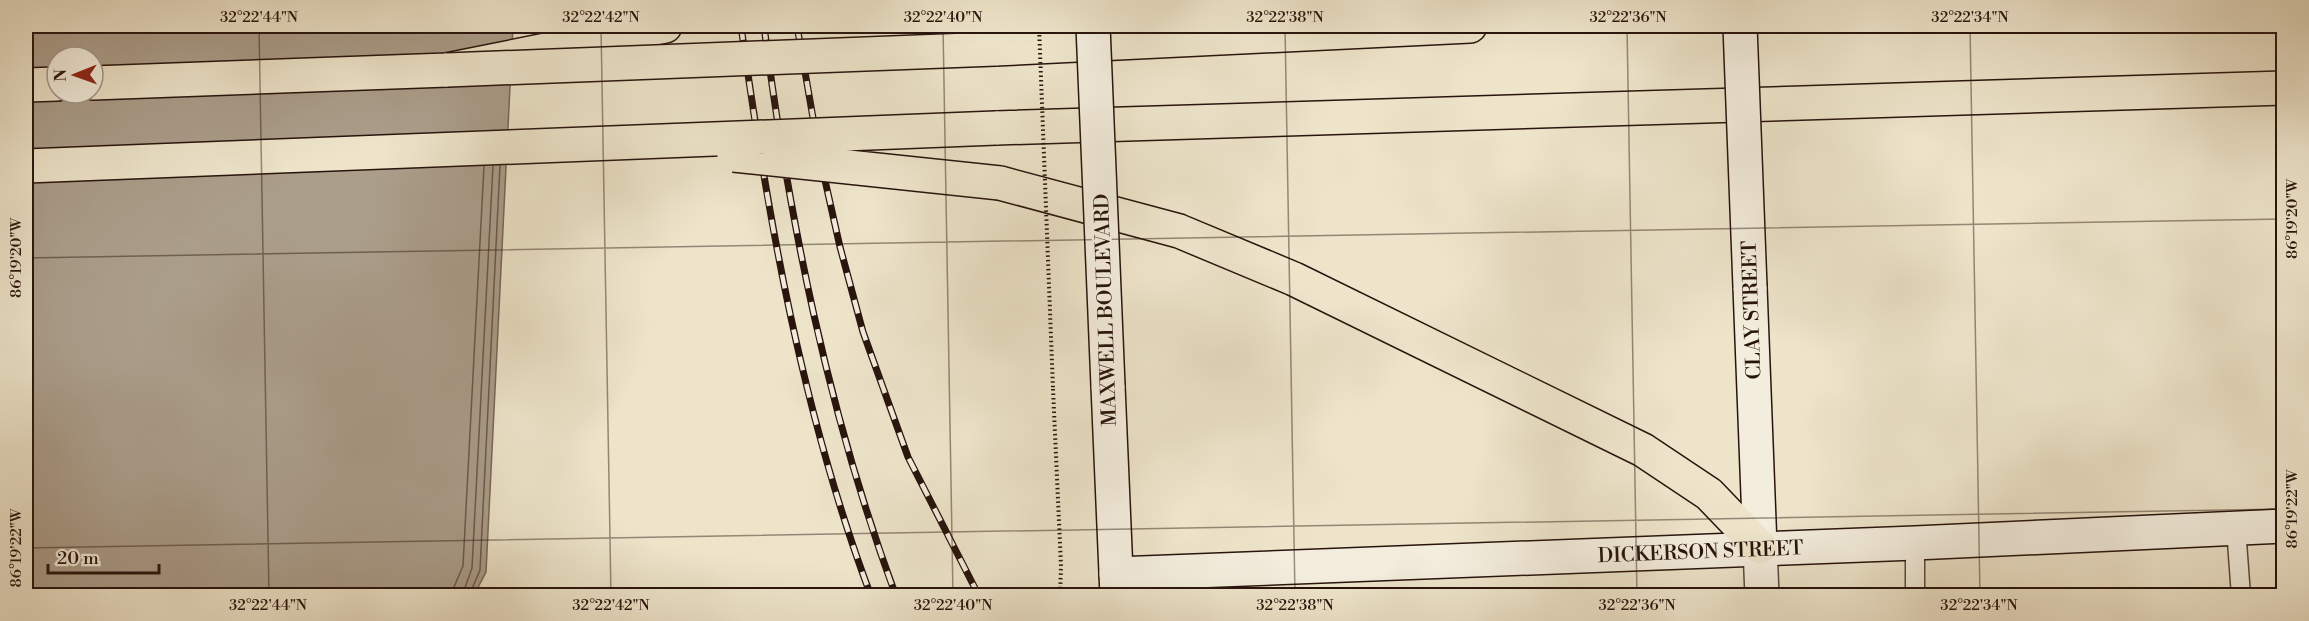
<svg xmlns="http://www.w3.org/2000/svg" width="2309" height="621" viewBox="0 0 2309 621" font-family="'Libre Bodoni',serif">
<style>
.water{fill:#aa9d8a;stroke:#766658;stroke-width:1.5;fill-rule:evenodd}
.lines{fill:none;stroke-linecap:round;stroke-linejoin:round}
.shore{stroke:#69584c;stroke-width:1.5}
.lane-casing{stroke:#59483c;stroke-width:21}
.street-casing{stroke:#59483c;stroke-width:36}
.secondary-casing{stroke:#28140d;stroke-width:36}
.highway-casing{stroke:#28140d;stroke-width:36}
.path{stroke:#28140d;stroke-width:4;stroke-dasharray:1.5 3;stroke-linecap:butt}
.lane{stroke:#f3eddd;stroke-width:18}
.street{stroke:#f3eddd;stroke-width:33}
.secondary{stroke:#f3eddd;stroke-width:33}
.highway{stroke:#ede4ca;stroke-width:33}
.rail-casing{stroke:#28140d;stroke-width:7}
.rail{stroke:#f3eddd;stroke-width:4.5;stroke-dasharray:14;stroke-linecap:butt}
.secondary-bridge-casing{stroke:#28140d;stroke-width:36;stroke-linecap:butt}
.highway-bridge-casing{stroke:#28140d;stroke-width:36;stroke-linecap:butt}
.path-bridge{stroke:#28140d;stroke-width:4;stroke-dasharray:1.5 3;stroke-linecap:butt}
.secondary-bridge{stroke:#f3eddd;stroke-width:33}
.highway-bridge{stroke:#ede4ca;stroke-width:33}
.ticks{fill:none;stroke:#28140d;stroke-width:1.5;stroke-opacity:0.45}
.labels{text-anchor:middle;stroke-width:5;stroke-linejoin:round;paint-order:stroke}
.street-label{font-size:20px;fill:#28140d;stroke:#f3eddd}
.neatline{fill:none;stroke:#28140d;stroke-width:2}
.ticks-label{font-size:15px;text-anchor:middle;fill:#28140d}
</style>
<rect width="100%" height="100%" fill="#ede4ca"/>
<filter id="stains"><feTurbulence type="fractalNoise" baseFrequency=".00333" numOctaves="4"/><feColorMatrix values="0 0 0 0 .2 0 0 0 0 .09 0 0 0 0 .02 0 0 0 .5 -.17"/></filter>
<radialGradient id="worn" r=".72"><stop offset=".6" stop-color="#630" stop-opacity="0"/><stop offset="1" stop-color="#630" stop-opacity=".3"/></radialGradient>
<path class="water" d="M 26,26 L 513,26 L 486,572 L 474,595 L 26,595 ZM 57,57 L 93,57 L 93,93 L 57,93 Z"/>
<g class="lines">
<path class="shore" d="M 453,596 L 454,587 L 463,566 L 484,166
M 462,596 L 472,568 L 493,166
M 469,596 L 480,570 L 500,165"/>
<defs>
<path id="lane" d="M 2236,528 L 2241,596
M 1915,596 L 1915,543"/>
<path id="street" d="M 1760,547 L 1762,596"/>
<g id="secondary">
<path d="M 1750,287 L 1760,547"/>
<path d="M 1108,386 L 1117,596"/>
<path id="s1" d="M 1116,574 L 1915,543 L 2284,526"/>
</g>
<path id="highway" d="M 995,49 L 1470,26
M 93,83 L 447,70 L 665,26
M 26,85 L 57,84
M 996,128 L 2284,88
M 1000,183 L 1179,231 L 1294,279 L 1643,450 L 1709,494 L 1760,547"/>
</defs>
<use href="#lane" class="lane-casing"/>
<use href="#street" class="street-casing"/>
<use href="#secondary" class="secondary-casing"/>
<use href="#highway" class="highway-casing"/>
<path class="path" d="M 1053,389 L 1061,566 L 1060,596"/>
<use href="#lane" class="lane"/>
<use href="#street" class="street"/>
<use href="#secondary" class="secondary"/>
<use href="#highway" class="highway"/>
<defs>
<path id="rail" d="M 741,26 C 768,218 802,413 871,596
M 764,26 C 789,219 828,413 896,596
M 797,26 L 820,158 L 840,247 L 863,332 L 908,457 L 979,596"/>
</defs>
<use href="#rail" class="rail-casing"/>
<use href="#rail" class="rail"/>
<defs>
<path id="secondary-bridge" d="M 1093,26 L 1108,386
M 1740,26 L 1750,287"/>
<path id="highway-bridge" d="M 447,70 L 995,49
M 734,155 L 1000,183
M 26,166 L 996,128"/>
</defs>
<use href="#secondary-bridge" class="secondary-bridge-casing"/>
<use href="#highway-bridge" class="highway-bridge-casing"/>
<path class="path-bridge" d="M 1039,26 L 1053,389"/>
<use href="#secondary-bridge" class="secondary-bridge"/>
<use href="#highway-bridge" class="highway-bridge"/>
</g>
<path class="ticks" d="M 259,26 L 269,596M 601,26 L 611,596M 943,26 L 953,596M 1285,26 L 1295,596M 1627,26 L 1637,596M 1970,26 L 1980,596M 26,258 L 2284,219M 26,548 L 2284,509"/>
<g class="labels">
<g class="street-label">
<text transform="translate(1105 310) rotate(-92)" y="7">MAXWELL BOULEVARD</text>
<text transform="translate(1751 310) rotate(-92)" y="7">CLAY STREET</text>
<text dy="7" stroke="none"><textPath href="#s1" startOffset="585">DICKERSON STREET</textPath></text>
</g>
</g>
<rect width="2309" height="621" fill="none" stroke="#ede4ca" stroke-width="66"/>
<g transform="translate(75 75) rotate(269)"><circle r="28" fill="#f3eddd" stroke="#a2968a" stroke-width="1.5"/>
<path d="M0-4.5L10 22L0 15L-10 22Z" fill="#8f2418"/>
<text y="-9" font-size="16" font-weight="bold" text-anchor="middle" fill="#28140d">N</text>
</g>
<path d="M48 564v9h111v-9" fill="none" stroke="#28140d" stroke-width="3"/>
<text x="57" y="564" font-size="18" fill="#28140d" stroke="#f3eddd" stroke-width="4.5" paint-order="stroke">20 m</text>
<rect x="33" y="33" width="2243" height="555" class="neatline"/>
<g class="ticks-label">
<text x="259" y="22">32°22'44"N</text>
<text x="601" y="22">32°22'42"N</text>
<text x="943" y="22">32°22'40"N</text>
<text x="1285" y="22">32°22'38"N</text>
<text x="1628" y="22">32°22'36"N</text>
<text x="1970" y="22">32°22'34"N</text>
<text transform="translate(2292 219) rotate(-90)" y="5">86°19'20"W</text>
<text transform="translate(16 258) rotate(-90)" y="5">86°19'20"W</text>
<text transform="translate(2292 509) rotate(-90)" y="5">86°19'22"W</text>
<text transform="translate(16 548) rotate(-90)" y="5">86°19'22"W</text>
<text x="268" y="610">32°22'44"N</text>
<text x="611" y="610">32°22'42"N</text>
<text x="953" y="610">32°22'40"N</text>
<text x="1295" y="610">32°22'38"N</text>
<text x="1637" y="610">32°22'36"N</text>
<text x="1979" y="610">32°22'34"N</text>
</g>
<rect width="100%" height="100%" filter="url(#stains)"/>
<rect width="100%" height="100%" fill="url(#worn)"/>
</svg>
